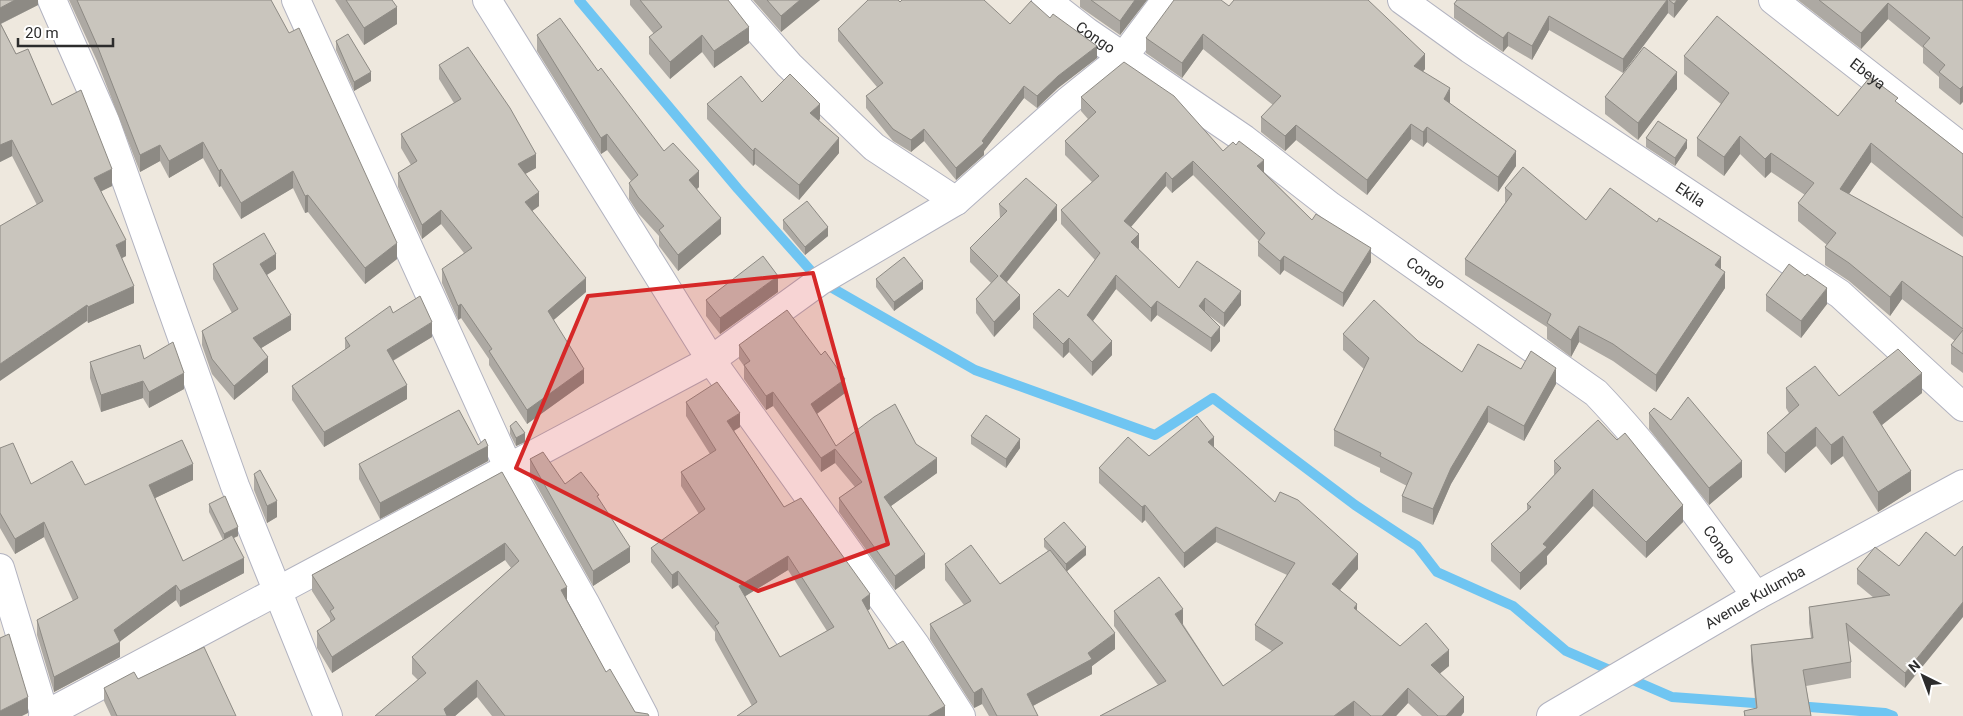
<svg xmlns="http://www.w3.org/2000/svg" width="1963" height="716" viewBox="0 0 1963 716" font-family="Roboto,sans-serif">
<style>
.lines{fill:none;stroke-linecap:round;stroke-linejoin:round}
.stream{stroke:#6fc5f2;stroke-width:10}
.street-casing{stroke:#b2b3c0;stroke-width:30}
.street{stroke:#fff;stroke-width:28}
.wall{fill:#ada9a3;fill-rule:evenodd}
.shaded-wall{fill:#8d8a84}
.building{fill:#c9c5bd;stroke:#8d8a84;fill-rule:evenodd}
.marked{fill:#d62828;fill-opacity:0.2;stroke:#d62828;stroke-width:4;stroke-linejoin:round}
.labels{text-anchor:middle;stroke-width:4.5;stroke-linejoin:round;paint-order:stroke}
.street-label{font-size:15px;fill:#2c2c2c;stroke:#fff}
</style>
<rect width="100%" height="100%" fill="#eee8de"/>
<g class="lines">
<path class="stream" d="M 579,0 L 738,189 L 820,281 L 975,370 L 1155,435 L 1213,398 L 1355,505 L 1417,546 L 1437,572 L 1513,606 L 1566,651 L 1672,697 L 1768,704
M 1797,706 L 1885,713 L 1893,716"/>
<defs>
<g id="street">
<path d="M 52,0 L 105,121 L 235,486 L 328,716"/>
<path d="M 296,0 L 509,469 L 586,605 L 644,716"/>
<path d="M 487,0 L 711,360 L 916,646 L 961,716"/>
<path d="M 732,0 L 789,65 L 874,147 L 956,201"/>
<path id="s1" d="M 1046,0 L 1087,32 L 1244,139 L 1330,206 L 1596,393 C 1656,456 1706,526 1756,596"/>
<path id="s2" d="M 1402,0 L 1470,49 L 1840,294 L 1963,407"/>
<path id="s3" d="M 1773,0 L 1963,148"/>
<path d="M 0,568 L 45,716"/>
<path d="M 43,716 L 711,360 L 820,281 L 956,201 L 1068,101 L 1124,56 L 1166,0"/>
<path id="s4" d="M 1551,716 L 1756,596 L 1963,484"/>
</g>
</defs>
<use href="#street" class="street-casing"/>
<use href="#street" class="street"/>
</g>
<path class="wall" d="M 0,0 L 38,0 L 38,5 L 1,24 L 16,54 L 52,105 L 112,186 L 101,191 L 126,256 L 122,258 L 134,303 L 88,323 L 37,205 L 12,156 L 0,162 Z
M 69,0 L 271,0 L 397,259 L 365,284 L 308,212 L 305,213 L 293,188 L 241,219 L 221,186 L 219,187 L 203,158 L 169,178 L 160,161 L 140,172 L 97,61 Z
M 335,0 L 392,0 L 397,24 L 364,45 Z
M 630,0 L 728,0 L 749,43 L 714,68 L 702,52 L 670,79 L 649,54 L 649,37 L 654,34 L 630,5 Z
M 753,0 L 820,0 L 781,32 Z
M 1080,0 L 1147,0 L 1120,35 L 1080,7 Z
M 1457,0 L 1688,0 L 1674,18 L 1668,13 L 1623,73 L 1549,30 L 1532,60 L 1508,46 L 1503,52 L 1454,18 L 1454,4 Z
M 1798,0 L 1963,0 L 1960,105 L 1939,88 L 1939,77 L 1923,63 L 1923,48 L 1888,19 L 1861,49 Z
M 900,2 L 1010,24 L 1050,18 L 1097,58 L 1058,88 L 1037,108 L 1024,98 L 984,151 L 984,155 L 956,180 L 924,141 L 911,152 L 893,141 L 866,108 L 866,96 L 877,87 L 838,41 L 838,29 Z
M 1229,6 L 1425,69 L 1423,71 L 1450,104 L 1516,166 L 1498,192 L 1427,142 L 1423,147 L 1411,139 L 1367,195 L 1296,140 L 1285,151 L 1261,132 L 1261,117 L 1273,105 L 1203,49 L 1182,78 L 1146,53 L 1146,38 Z
M 537,35 L 598,71 L 664,151 L 699,187 L 697,189 L 721,234 L 678,271 L 659,246 L 659,236 L 638,213 L 629,199 L 629,183 L 631,181 L 607,150 L 601,154 L 537,51 Z
M 336,41 L 371,81 L 354,91 L 336,50 Z
M 1684,56 L 1838,116 L 1898,103 L 1963,154 L 1963,237 L 1871,162 L 1849,194 L 1963,257 L 1963,373 L 1951,364 L 1951,345 L 1955,341 L 1902,299 L 1890,316 L 1849,281 L 1825,265 L 1825,247 L 1827,245 L 1798,221 L 1798,203 L 1805,195 L 1771,172 L 1765,178 L 1740,154 L 1724,176 L 1697,156 L 1697,138 L 1721,104 L 1684,74 Z
M 439,65 L 536,168 L 525,174 L 539,206 L 532,211 L 586,292 L 553,320 L 584,383 L 527,424 L 489,365 L 489,359 L 461,318 L 458,320 L 442,283 L 442,269 L 464,253 L 441,224 L 422,239 L 398,187 L 398,173 L 411,165 L 401,148 L 401,134 L 454,103 L 439,79 Z
M 1677,89 L 1638,140 L 1605,114 L 1605,97 Z
M 1081,97 L 1223,151 L 1264,172 L 1312,220 L 1371,262 L 1343,307 L 1284,270 L 1280,275 L 1258,256 L 1258,242 L 1259,241 L 1193,175 L 1172,193 L 1166,186 L 1131,227 L 1139,248 L 1138,249 L 1179,288 L 1241,305 L 1224,327 L 1207,314 L 1220,341 L 1211,352 L 1157,315 L 1151,322 L 1116,289 L 1093,321 L 1112,355 L 1092,376 L 1069,352 L 1063,358 L 1033,328 L 1033,314 L 1068,297 L 1095,260 L 1061,224 L 1061,210 L 1092,182 L 1065,155 L 1065,141 L 1088,119 L 1081,111 Z
M 762,102 L 820,119 L 819,120 L 839,153 L 799,200 L 755,164 L 753,166 L 707,119 L 707,104 Z
M 1646,138 L 1687,148 L 1675,166 L 1646,147 Z
M 1505,188 L 1586,220 L 1721,269 L 1725,288 L 1656,392 L 1613,361 L 1579,342 L 1571,357 L 1547,339 L 1547,327 L 1465,275 L 1465,259 L 1505,203 Z
M 999,204 L 1057,220 L 1007,282 L 1020,309 L 994,337 L 976,313 L 976,299 L 991,283 L 970,262 L 970,248 L 1000,218 Z
M 783,220 L 828,236 L 805,255 L 783,229 Z
M 213,264 L 276,269 L 267,275 L 291,330 L 261,348 L 268,372 L 234,400 L 212,374 L 202,345 L 202,331 L 232,313 L 213,279 Z
M 876,279 L 923,289 L 894,311 L 876,287 Z
M 778,292 L 720,334 L 706,316 L 706,300 Z
M 1766,295 L 1827,304 L 1801,338 L 1766,311 Z
M 1343,334 L 1418,341 L 1462,372 L 1521,369 L 1556,384 L 1524,441 L 1488,422 L 1451,484 L 1433,525 L 1402,512 L 1402,496 L 1407,486 L 1380,472 L 1380,468 L 1334,446 L 1334,430 L 1364,369 L 1343,350 Z
M 432,337 L 393,361 L 407,399 L 324,447 L 292,400 L 292,386 L 345,350 L 345,338 Z
M 739,345 L 845,393 L 817,414 L 836,446 L 916,444 L 937,473 L 891,506 L 925,568 L 895,590 L 839,512 L 839,498 L 855,487 L 835,463 L 821,472 L 773,406 L 766,410 L 744,379 L 744,366 L 739,359 Z
M 144,359 L 184,389 L 149,408 L 143,398 L 101,412 L 90,378 L 90,362 Z
M 1786,388 L 1839,396 L 1922,393 L 1882,425 L 1911,491 L 1878,512 L 1843,456 L 1831,465 L 1816,446 L 1785,473 L 1767,453 L 1767,433 L 1789,413 L 1786,408 Z
M 686,402 L 740,427 L 734,431 L 784,507 L 870,609 L 867,610 L 889,649 L 945,716 L 752,706 L 715,640 L 715,632 L 678,585 L 672,589 L 651,562 L 651,548 L 699,514 L 681,486 L 681,472 L 710,454 L 686,416 ZM 788,570 L 827,631 L 780,657 L 745,596 Z
M 1649,413 L 1671,420 L 1742,477 L 1709,505 L 1649,429 Z
M 510,426 L 525,442 L 516,446 L 510,434 Z
M 971,436 L 1020,448 L 1006,468 L 971,444 Z
M 478,445 L 488,461 L 380,519 L 359,479 L 359,464 Z
M 0,448 L 31,484 L 85,485 L 193,480 L 155,498 L 183,561 L 223,540 L 209,512 L 209,504 L 238,536 L 234,538 L 244,573 L 180,607 L 176,600 L 120,641 L 120,657 L 54,692 L 37,635 L 37,620 L 73,601 L 44,537 L 15,554 L 0,528 Z
M 1214,448 L 1275,502 L 1358,569 L 1340,590 L 1357,611 L 1400,646 L 1449,666 L 1440,673 L 1464,712 L 1461,716 L 1422,716 L 1408,703 L 1396,716 L 1100,716 L 1158,685 L 1114,626 L 1114,611 L 1183,624 L 1223,686 L 1272,651 L 1255,640 L 1255,625 L 1287,575 L 1216,542 L 1184,568 L 1145,520 L 1142,523 L 1099,483 L 1099,468 L 1149,456 Z
M 530,459 L 565,484 L 599,499 L 630,562 L 593,586 L 530,474 Z
M 1554,461 L 1683,522 L 1646,558 L 1593,506 L 1547,556 L 1547,564 L 1520,590 L 1491,561 L 1491,544 L 1527,510 L 1527,504 L 1554,475 Z
M 502,472 L 567,600 L 606,672 L 635,712 L 649,716 L 492,716 L 477,697 L 455,716 L 375,716 L 418,680 L 412,674 L 412,657 L 511,568 L 505,560 L 332,673 L 317,648 L 317,631 L 330,623 L 330,619 L 312,591 L 312,575 Z
M 254,474 L 277,517 L 267,523 L 254,490 Z
M 1926,532 L 1905,688 L 1848,640 L 1851,662 L 1851,678 L 1806,686 L 1811,716 L 1744,716 L 1744,711 L 1756,709 L 1751,661 L 1751,645 L 1811,638 L 1809,623 L 1809,607 L 1874,598 L 1857,584 L 1857,569 L 1899,566 Z
M 1044,539 L 1086,555 L 1067,571 L 1115,649 L 1092,666 L 1092,674 L 1033,706 L 1038,716 L 989,716 L 982,704 L 974,708 L 930,639 L 930,624 L 964,605 L 945,580 L 945,564 L 1000,584 L 1048,551 L 1044,547 Z
M 138,679 L 236,716 L 111,716 L 104,701 L 104,688 Z"/>
<path class="shaded-wall" d="M 15,0 L 38,0 L 38,5 L 0,24 L 0,8 Z
M 800,0 L 820,0 L 781,32 L 781,16 Z
M 1135,0 L 1147,0 L 1120,35 L 1120,21 Z
M 1667,0 L 1668,0 L 1668,13 L 1623,73 L 1623,59 Z
M 1677,0 L 1688,0 L 1674,18 L 1674,4 Z
M 1888,3 L 1888,19 L 1861,49 L 1861,33 Z
M 397,7 L 397,24 L 364,45 L 364,28 Z
M 1549,16 L 1549,30 L 1532,60 L 1532,46 Z
M 749,27 L 749,43 L 714,68 L 714,51 Z
M 1508,32 L 1508,46 L 1503,52 L 1503,38 Z
M 1203,34 L 1203,49 L 1182,78 L 1182,63 Z
M 702,35 L 702,52 L 670,79 L 670,62 Z
M 1097,46 L 1097,58 L 1058,88 L 1037,108 L 1037,96 L 1058,76 Z
M 1425,54 L 1425,69 L 1414,81 L 1414,66 Z
M 371,72 L 371,81 L 354,91 L 354,82 Z
M 1677,72 L 1677,89 L 1638,140 L 1638,123 Z
M 1024,86 L 1024,98 L 984,151 L 984,155 L 956,180 L 956,168 L 982,141 Z
M 1963,86 L 1963,102 L 1960,105 L 1960,89 Z
M 1450,88 L 1450,103 L 1444,114 L 1444,99 Z
M 820,104 L 820,119 L 810,128 L 810,113 Z
M 1411,124 L 1411,139 L 1367,195 L 1367,180 Z
M 1296,125 L 1296,140 L 1285,151 L 1285,136 Z
M 1427,127 L 1427,142 L 1423,147 L 1423,132 Z
M 924,129 L 924,141 L 911,152 L 911,140 Z
M 607,134 L 607,150 L 601,154 L 601,138 Z
M 1740,136 L 1740,154 L 1724,176 L 1724,157 Z
M 839,138 L 839,153 L 799,200 L 799,185 Z
M 12,140 L 12,156 L 0,162 L 0,145 Z
M 1687,140 L 1687,148 L 1675,166 L 1675,158 Z
M 203,142 L 203,158 L 169,178 L 169,161 Z
M 1871,143 L 1871,162 L 1840,207 L 1840,189 Z
M 160,145 L 160,161 L 140,172 L 140,155 Z
M 755,148 L 755,164 L 753,166 L 753,151 Z
M 1516,151 L 1516,166 L 1498,192 L 1498,177 Z
M 1771,153 L 1771,172 L 1765,178 L 1765,159 Z
M 536,154 L 536,168 L 518,178 L 518,164 Z
M 1264,160 L 1264,174 L 1257,166 Z
M 1193,161 L 1193,175 L 1172,193 L 1172,179 Z
M 112,169 L 112,186 L 94,195 L 94,178 Z
M 221,169 L 221,186 L 219,187 L 219,171 Z
M 293,171 L 293,188 L 241,219 L 241,203 Z
M 699,171 L 699,187 L 689,196 L 689,180 Z
M 1166,172 L 1166,186 L 1124,235 L 1124,221 Z
M 539,192 L 539,206 L 525,216 L 525,202 Z
M 308,195 L 308,212 L 305,213 L 305,196 Z
M 1057,205 L 1057,220 L 1000,290 L 1000,276 Z
M 441,210 L 441,224 L 422,239 L 422,225 Z
M 721,218 L 721,234 L 678,271 L 678,255 Z
M 828,227 L 828,236 L 805,255 L 805,247 Z
M 1139,234 L 1139,248 L 1131,256 L 1131,242 Z
M 126,240 L 126,256 L 116,261 L 116,245 Z
M 397,243 L 397,259 L 365,284 L 365,268 Z
M 1371,248 L 1371,262 L 1343,307 L 1343,293 Z
M 276,254 L 276,269 L 260,279 L 260,264 Z
M 1284,256 L 1284,270 L 1280,275 L 1280,261 Z
M 1721,257 L 1721,273 L 1715,265 Z
M 1725,272 L 1725,288 L 1656,392 L 1656,375 Z
M 1116,275 L 1116,289 L 1087,329 L 1087,315 Z
M 778,276 L 778,292 L 720,334 L 720,318 Z
M 586,278 L 586,292 L 548,325 L 548,311 Z
M 923,281 L 923,289 L 894,311 L 894,302 Z
M 1902,281 L 1902,299 L 1890,316 L 1890,297 Z
M 134,286 L 134,303 L 88,323 L 88,307 Z
M 1827,288 L 1827,304 L 1801,338 L 1801,321 Z
M 1241,291 L 1241,305 L 1224,327 L 1224,313 Z
M 1020,295 L 1020,309 L 994,337 L 994,322 Z
M 1205,298 L 1205,312 L 1199,306 Z
M 1157,301 L 1157,315 L 1151,322 L 1151,308 Z
M 461,304 L 461,318 L 458,320 L 458,306 Z
M 87,305 L 87,321 L 0,381 L 0,364 Z
M 291,315 L 291,330 L 253,353 L 253,338 Z
M 432,322 L 432,337 L 387,364 L 387,350 Z
M 1579,326 L 1579,342 L 1571,357 L 1571,340 Z
M 1220,327 L 1220,341 L 1211,352 L 1211,338 Z
M 1069,338 L 1069,352 L 1063,358 L 1063,344 Z
M 1112,341 L 1112,355 L 1092,376 L 1092,362 Z
M 268,357 L 268,372 L 234,400 L 234,386 Z
M 1556,368 L 1556,384 L 1524,441 L 1524,426 Z
M 584,369 L 584,383 L 527,424 L 527,410 Z
M 184,373 L 184,389 L 149,408 L 149,392 Z
M 1922,373 L 1922,393 L 1873,432 L 1873,412 Z
M 845,379 L 845,393 L 811,418 L 811,404 Z
M 143,381 L 143,398 L 101,412 L 101,395 Z
M 407,385 L 407,399 L 324,447 L 324,432 Z
M 773,392 L 773,406 L 766,410 L 766,396 Z
M 1488,406 L 1488,422 L 1451,484 L 1433,525 L 1433,509 L 1451,468 Z
M 740,413 L 740,427 L 727,435 L 727,421 Z
M 1816,427 L 1816,446 L 1785,473 L 1785,453 Z
M 525,433 L 525,442 L 516,446 L 516,438 Z
M 1843,436 L 1843,456 L 1831,465 L 1831,445 Z
M 1214,437 L 1214,452 L 1208,442 Z
M 1020,439 L 1020,448 L 1006,468 L 1006,459 Z
M 488,446 L 488,461 L 380,519 L 380,503 Z
M 835,449 L 835,463 L 821,472 L 821,458 Z
M 937,458 L 937,473 L 884,511 L 884,497 Z
M 1742,461 L 1742,477 L 1709,505 L 1709,488 Z
M 193,464 L 193,480 L 149,501 L 149,485 Z
M 1911,471 L 1911,491 L 1878,512 L 1878,492 Z
M 1593,489 L 1593,506 L 1547,556 L 1547,564 L 1520,590 L 1520,573 L 1543,544 Z
M 277,501 L 277,517 L 267,523 L 267,506 Z
M 1145,505 L 1145,520 L 1142,523 L 1142,507 Z
M 1683,505 L 1683,522 L 1646,558 L 1646,542 Z
M 44,522 L 44,537 L 15,554 L 15,539 Z
M 238,527 L 238,536 L 224,542 L 224,534 Z
M 1216,527 L 1216,542 L 1184,568 L 1184,553 Z
M 505,543 L 505,560 L 332,673 L 332,657 Z
M 630,547 L 630,562 L 593,586 L 593,571 Z
M 1086,547 L 1086,555 L 1066,572 L 1066,564 Z
M 925,554 L 925,568 L 895,590 L 895,576 Z
M 1358,554 L 1358,569 L 1332,599 L 1332,584 Z
M 788,556 L 788,570 L 739,600 L 739,586 Z
M 244,558 L 244,573 L 180,607 L 180,591 Z
M 678,571 L 678,585 L 672,589 L 672,575 Z
M 176,585 L 176,600 L 118,643 L 120,642 L 120,657 L 54,692 L 54,677 L 114,630 Z
M 567,587 L 567,603 L 561,590 Z
M 870,594 L 870,609 L 862,614 L 862,600 Z
M 1963,602 L 1963,617 L 1905,688 L 1905,673 Z
M 1357,604 L 1357,619 L 1354,608 Z
M 1183,609 L 1183,624 L 1175,629 L 1175,614 Z
M 1115,633 L 1115,649 L 1092,666 L 1092,674 L 1027,709 L 1027,694 L 1088,653 Z
M 1449,650 L 1449,666 L 1431,681 L 1431,665 Z
M 477,680 L 477,697 L 455,716 L 444,716 L 444,709 Z
M 982,688 L 982,704 L 974,708 L 974,693 Z
M 1408,688 L 1408,703 L 1396,716 L 1382,716 Z
M 28,697 L 28,713 L 22,716 L 0,716 L 0,711 Z
M 1464,697 L 1464,712 L 1461,716 L 1446,716 Z
M 1354,701 L 1354,716 L 1334,716 Z
M 945,706 L 945,716 L 928,716 Z"/>
<path class="building" d="M 0,0 L 15,0 L 0,8 Z
M 77,0 L 271,0 L 289,33 L 299,28 L 397,243 L 365,268 L 308,195 L 305,196 L 293,171 L 241,203 L 221,169 L 219,171 L 203,142 L 169,161 L 160,145 L 140,155 L 97,45 Z
M 346,0 L 392,0 L 397,7 L 364,28 Z
M 640,0 L 728,0 L 749,27 L 714,51 L 702,35 L 670,62 L 649,37 L 662,27 Z
M 767,0 L 800,0 L 781,16 Z
M 868,0 L 898,0 L 900,2 L 902,0 L 984,0 L 1010,24 L 1031,1 L 1050,18 L 1053,14 L 1097,46 L 1058,76 L 1037,96 L 1024,86 L 982,141 L 984,143 L 956,168 L 924,129 L 911,140 L 893,129 L 866,96 L 883,83 L 838,29 Z
M 1091,0 L 1135,0 L 1120,21 Z
M 1174,0 L 1221,0 L 1229,6 L 1234,0 L 1368,0 L 1425,54 L 1414,66 L 1450,88 L 1444,99 L 1516,151 L 1498,177 L 1427,127 L 1423,132 L 1411,124 L 1367,180 L 1296,125 L 1285,136 L 1261,117 L 1281,96 L 1203,34 L 1182,63 L 1146,38 Z
M 1457,0 L 1667,0 L 1623,59 L 1549,16 L 1532,46 L 1508,32 L 1503,38 L 1454,4 Z
M 1669,0 L 1677,0 L 1674,4 Z
M 1819,0 L 1963,0 L 1963,86 L 1960,89 L 1939,72 L 1945,65 L 1923,46 L 1930,38 L 1888,3 L 1861,33 Z
M 1717,16 L 1838,116 L 1870,77 L 1898,98 L 1895,101 L 1963,154 L 1963,218 L 1871,143 L 1840,189 L 1963,257 L 1963,329 L 1902,281 L 1890,297 L 1849,263 L 1825,247 L 1836,233 L 1798,203 L 1814,183 L 1771,153 L 1765,159 L 1740,136 L 1724,157 L 1697,138 L 1729,93 L 1684,56 Z
M 560,18 L 598,71 L 601,68 L 664,151 L 673,143 L 699,171 L 689,180 L 721,218 L 678,255 L 659,230 L 664,226 L 638,197 L 629,183 L 638,175 L 607,134 L 601,138 L 537,35 Z
M 0,23 L 16,54 L 28,49 L 52,105 L 81,90 L 112,169 L 94,178 L 126,240 L 116,245 L 134,286 L 88,307 L 87,305 L 0,364 L 0,226 L 43,201 L 12,140 L 0,145 Z
M 348,34 L 371,72 L 354,82 L 336,41 Z
M 468,47 L 510,108 L 536,154 L 518,164 L 539,192 L 525,202 L 586,278 L 548,311 L 584,369 L 527,410 L 489,351 L 492,349 L 461,304 L 458,306 L 442,269 L 472,248 L 441,210 L 422,225 L 398,173 L 417,161 L 401,134 L 461,99 L 439,65 Z
M 1644,47 L 1677,72 L 1638,123 L 1605,97 Z
M 1124,62 L 1174,96 L 1223,151 L 1233,142 L 1236,145 L 1239,141 L 1264,160 L 1257,166 L 1312,220 L 1316,214 L 1371,248 L 1343,293 L 1284,256 L 1280,261 L 1258,242 L 1265,233 L 1193,161 L 1172,179 L 1166,172 L 1124,221 L 1139,234 L 1131,242 L 1179,288 L 1197,261 L 1241,291 L 1224,313 L 1205,298 L 1199,306 L 1220,327 L 1211,338 L 1157,301 L 1151,308 L 1116,275 L 1087,315 L 1112,341 L 1092,362 L 1069,338 L 1063,344 L 1033,314 L 1059,289 L 1068,297 L 1100,253 L 1061,210 L 1099,176 L 1065,141 L 1096,112 L 1081,97 Z
M 790,74 L 820,104 L 810,113 L 839,138 L 799,185 L 755,148 L 753,151 L 707,104 L 741,76 L 762,102 Z
M 1658,121 L 1687,140 L 1675,158 L 1646,138 Z
M 1523,167 L 1586,220 L 1610,188 L 1657,222 L 1659,218 L 1721,257 L 1715,265 L 1725,272 L 1656,375 L 1613,344 L 1579,326 L 1571,340 L 1547,323 L 1551,314 L 1465,259 L 1512,194 L 1505,188 Z
M 1026,178 L 1057,205 L 1000,276 L 1020,295 L 994,322 L 976,299 L 998,276 L 970,248 L 1007,211 L 999,204 Z
M 807,201 L 828,227 L 805,247 L 783,220 Z
M 264,233 L 276,254 L 260,264 L 291,315 L 253,338 L 268,357 L 234,386 L 212,359 L 202,331 L 238,309 L 213,264 Z
M 763,256 L 778,276 L 720,318 L 706,300 Z
M 904,257 L 923,281 L 894,302 L 876,279 Z
M 1789,264 L 1805,276 L 1807,274 L 1827,288 L 1801,321 L 1766,295 Z
M 420,296 L 432,322 L 387,350 L 407,385 L 324,432 L 292,386 L 350,346 L 345,338 L 390,306 L 393,313 Z
M 1374,300 L 1418,341 L 1462,372 L 1478,344 L 1521,369 L 1531,351 L 1556,368 L 1524,426 L 1488,406 L 1451,468 L 1433,509 L 1402,496 L 1412,473 L 1380,456 L 1381,453 L 1334,430 L 1369,358 L 1343,334 Z
M 787,310 L 821,355 L 825,351 L 845,379 L 811,404 L 836,446 L 874,417 L 895,404 L 916,444 L 937,458 L 884,497 L 925,554 L 895,576 L 839,498 L 862,482 L 835,449 L 821,458 L 773,392 L 766,396 L 744,365 L 750,361 L 739,345 Z
M 1963,330 L 1963,354 L 1951,345 Z
M 173,342 L 184,373 L 149,392 L 143,381 L 101,395 L 90,362 L 140,345 L 144,359 Z
M 1898,349 L 1922,373 L 1873,412 L 1911,471 L 1878,492 L 1843,436 L 1831,445 L 1816,427 L 1785,453 L 1767,433 L 1799,405 L 1786,388 L 1815,366 L 1839,396 Z
M 717,382 L 740,413 L 727,421 L 784,507 L 801,498 L 870,594 L 862,600 L 889,649 L 903,641 L 945,706 L 928,716 L 737,716 L 757,702 L 715,626 L 719,623 L 678,571 L 672,575 L 651,548 L 705,509 L 681,472 L 716,450 L 686,402 ZM 788,556 L 834,627 L 780,657 L 739,586 Z
M 1688,397 L 1742,461 L 1709,488 L 1649,413 L 1654,408 L 1671,420 Z
M 459,410 L 478,445 L 485,439 L 488,446 L 380,503 L 359,464 Z
M 986,415 L 1020,439 L 1006,459 L 971,436 Z
M 1197,416 L 1214,437 L 1208,442 L 1275,502 L 1280,492 L 1298,500 L 1358,554 L 1332,584 L 1357,604 L 1354,608 L 1400,646 L 1426,623 L 1449,650 L 1431,665 L 1464,697 L 1446,716 L 1438,716 L 1408,688 L 1382,716 L 1371,716 L 1354,701 L 1334,716 L 1100,716 L 1166,681 L 1114,611 L 1159,577 L 1183,609 L 1175,614 L 1223,686 L 1283,643 L 1255,625 L 1295,563 L 1216,527 L 1184,553 L 1145,505 L 1142,507 L 1099,468 L 1128,437 L 1149,456 Z
M 1598,420 L 1617,440 L 1625,433 L 1683,505 L 1646,542 L 1593,489 L 1543,544 L 1547,547 L 1520,573 L 1491,544 L 1531,507 L 1527,504 L 1561,468 L 1554,461 Z
M 516,421 L 525,433 L 516,438 L 510,426 Z
M 182,440 L 193,464 L 149,485 L 183,561 L 232,535 L 244,558 L 180,591 L 176,585 L 114,630 L 120,642 L 54,677 L 37,620 L 78,598 L 44,522 L 15,539 L 0,513 L 0,448 L 13,443 L 31,484 L 72,461 L 85,485 Z
M 543,452 L 565,484 L 581,472 L 599,495 L 597,496 L 630,547 L 593,571 L 530,459 Z
M 260,470 L 277,501 L 267,506 L 254,474 Z
M 502,472 L 567,587 L 561,590 L 606,672 L 610,669 L 635,712 L 648,714 L 649,716 L 505,716 L 477,680 L 444,709 L 447,716 L 375,716 L 426,673 L 412,657 L 519,561 L 505,543 L 332,657 L 317,631 L 335,619 L 330,611 L 334,608 L 312,575 Z
M 225,496 L 238,527 L 224,534 L 209,504 Z
M 1064,522 L 1086,547 L 1066,564 L 1044,539 Z
M 1926,532 L 1955,556 L 1963,546 L 1963,602 L 1905,673 L 1846,623 L 1851,662 L 1803,670 L 1811,716 L 1745,716 L 1744,711 L 1757,708 L 1751,645 L 1813,638 L 1809,607 L 1890,595 L 1857,569 L 1875,547 L 1899,566 Z
M 971,545 L 1000,584 L 1050,550 L 1115,633 L 1088,653 L 1092,659 L 1027,694 L 1038,716 L 997,716 L 982,688 L 974,693 L 930,624 L 971,601 L 945,564 Z
M 9,634 L 28,697 L 0,711 L 0,638 Z
M 204,647 L 236,716 L 117,716 L 104,688 L 134,672 L 138,679 Z"/>
<path class="marked" d="M 813,273 L 888,544 L 758,591 L 516,468 L 588,296 Z"/>
<g class="labels">
<g class="street-label">
<text dy="5" stroke="none"><textPath href="#s1" startOffset="62">Congo</textPath></text>
<text dy="5" stroke="none"><textPath href="#s3" startOffset="120">Ebeya</textPath></text>
<text dy="5" stroke="none"><textPath href="#s2" startOffset="348">Ekila</textPath></text>
<text dy="5" stroke="none"><textPath href="#s1" startOffset="468">Congo</textPath></text>
<text dy="5" stroke="none"><textPath href="#s1" startOffset="872">Congo</textPath></text>
<text dy="5" stroke="none"><textPath href="#s4" startOffset="236">Avenue Kulumba</textPath></text>
</g>
</g>
<g transform="translate(1923 676) rotate(318)" stroke="#ffffff" stroke-width="4" paint-order="stroke">
<path d="M0-4L9 19L0 12L-9 19Z" fill="#2c2c2c"/>
<text y="-8" font-size="14" font-weight="bold" text-anchor="middle" fill="#2c2c2c">N</text>
</g>
<path d="M18 38v8h95v-8" fill="none" stroke="#2c2c2c" stroke-width="2.5"/>
<text x="25" y="38" font-size="15" fill="#2c2c2c" stroke="#ffffff" stroke-width="4" paint-order="stroke">20 m</text>
</svg>
